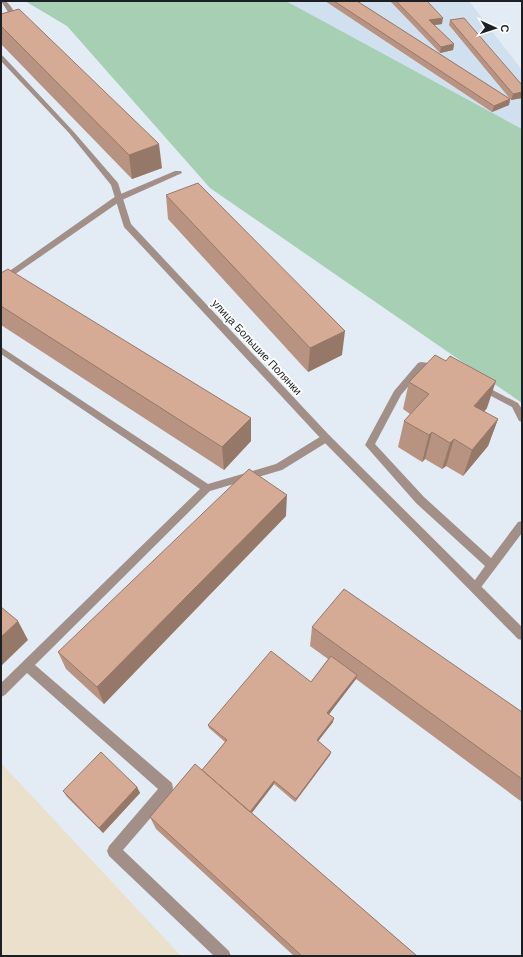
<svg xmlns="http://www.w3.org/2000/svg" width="523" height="957" viewBox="0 0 523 957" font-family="Helvetica,sans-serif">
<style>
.built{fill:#d1e0ef}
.education{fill:#eae0cb}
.green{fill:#a6cfb3}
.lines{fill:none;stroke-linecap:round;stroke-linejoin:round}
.lane{fill:#a28f87;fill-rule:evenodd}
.street{fill:#a28f87;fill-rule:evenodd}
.wall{fill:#b89381}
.shaded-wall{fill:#967869}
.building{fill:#d6ab96;stroke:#967869}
.labels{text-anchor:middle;stroke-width:4;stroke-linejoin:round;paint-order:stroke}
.street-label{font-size:11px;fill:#1c1f23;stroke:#fff}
</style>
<rect width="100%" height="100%" fill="#e3ecf5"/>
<path class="built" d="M 286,1 L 469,1 L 522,70 L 522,129 Z"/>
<path class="education" d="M 1,763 L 181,956 L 1,956 Z"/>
<path class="green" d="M 25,1 L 286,1 L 522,129 L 522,403 L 210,188 L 67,26 Z"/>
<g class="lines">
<path class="lane" d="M 175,171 L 181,171 L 182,173 L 122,200 L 1,284 L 1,277 L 116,196 Z
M 1,347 L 208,484 L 276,464 L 323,435 L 329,435 L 331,438 L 329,441 L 282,470 L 210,491 L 35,665 L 172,783 L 173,788 L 172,793 L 123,850 L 229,951 L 231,956 L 214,956 L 109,856 L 107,851 L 109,846 L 158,789 L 27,673 L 5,695 L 1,697 L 1,683 L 200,489 L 1,354 Z
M 421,362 L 437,364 L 441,367 L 437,370 L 423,369 L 401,395 L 375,444 L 424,497 L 491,558 L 518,522 L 522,521 L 522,533 L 479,590 L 475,592 L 471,590 L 470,587 L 485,566 L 416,503 L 365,445 L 394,391 L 418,363 Z
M 481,384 L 518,403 L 522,409 L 522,422 L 519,421 L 512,407 L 478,389 L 476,387 Z"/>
<path class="street" d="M 1,1 L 6,1 C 15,10 19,20 14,31 L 1,37 L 1,33 L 9,29 C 13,16 7,11 1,1 Z
M 1,55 L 3,56 L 73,131 L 118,183 L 131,224 L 329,435 L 522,627 L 522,640 L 518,639 L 323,441 L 124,227 L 111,185 L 69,133 L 1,61 Z"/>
</g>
<path class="wall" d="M 325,1 L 357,1 L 510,99 L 509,105 L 492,112 Z
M 390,1 L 427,1 L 442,24 L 434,25 L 454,44 L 453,50 L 440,53 Z
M 1,14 L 162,168 L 132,179 L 1,44 Z
M 450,20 L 522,85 L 522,98 L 511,100 L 449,25 Z
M 166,195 L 342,355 L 308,372 L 168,219 Z
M 1,273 L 251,418 L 251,441 L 224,470 L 1,325 Z
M 409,382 L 487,408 L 484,412 L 498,419 L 488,446 L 463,476 L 446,466 L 442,469 L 425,459 L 422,462 L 398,447 L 404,421 L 410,414 L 403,409 Z
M 286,516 L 104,704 L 66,669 L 58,652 Z
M 312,627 L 522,712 L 522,802 L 356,679 L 329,714 L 333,722 L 318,741 L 331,752 L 330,755 L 295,802 L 274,784 L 252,813 L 417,956 L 294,956 L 156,829 L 150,817 L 202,770 L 225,742 L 209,728 L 208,725 L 311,682 L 328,659 L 310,646 Z
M 137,787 L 140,793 L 103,833 L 67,797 L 63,791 Z"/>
<path class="shaded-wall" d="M 443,18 L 442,24 L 428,26 L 429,20 Z
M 454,44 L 453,50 L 440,53 L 441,47 Z
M 522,92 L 522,98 L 511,100 L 513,94 Z
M 510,99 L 509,105 L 492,112 L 494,106 Z
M 159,144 L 162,168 L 132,179 L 129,155 Z
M 345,331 L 342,355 L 308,372 L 310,348 Z
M 496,381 L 487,408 L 465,433 L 474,406 Z
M 251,418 L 251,441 L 224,470 L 222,447 Z
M 498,419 L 488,446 L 463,476 L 472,450 Z
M 432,432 L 425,459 L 422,462 L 429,435 Z
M 454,439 L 446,466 L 442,469 L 450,443 Z
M 287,495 L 286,516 L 104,704 L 97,687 Z
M 18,621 L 28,640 L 1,666 L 1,637 Z
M 357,675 L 356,679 L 327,717 L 327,713 Z
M 334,718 L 333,722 L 316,744 L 317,740 Z
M 331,752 L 330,755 L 295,802 L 296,799 Z
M 274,781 L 274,784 L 246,820 L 246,817 Z
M 137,787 L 140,793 L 103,833 L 99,828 Z"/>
<path class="building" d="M 334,1 L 357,1 L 510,99 L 494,106 Z
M 396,1 L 427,1 L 443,18 L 429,20 L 454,44 L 441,47 Z
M 19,9 L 159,144 L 129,155 L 1,26 L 1,14 Z
M 464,18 L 522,85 L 522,92 L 513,94 L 450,20 Z
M 198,183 L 345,331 L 310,348 L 166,195 Z
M 8,269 L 251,418 L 222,447 L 1,306 L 1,273 Z
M 435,355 L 446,361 L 450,356 L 496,381 L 474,406 L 498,419 L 472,450 L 454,439 L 450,443 L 432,432 L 429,435 L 404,421 L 429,394 L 409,382 Z
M 249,469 L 287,495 L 97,687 L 58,652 Z
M 344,589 L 522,712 L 522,779 L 312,627 Z
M 1,607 L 18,621 L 1,637 Z
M 271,651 L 311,682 L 331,656 L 357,675 L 327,713 L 334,718 L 317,740 L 331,752 L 296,799 L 274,781 L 250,812 L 202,770 L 227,740 L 208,725 Z
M 101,752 L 137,787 L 99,828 L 63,791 Z
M 195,764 L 417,956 L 302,956 L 150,817 Z"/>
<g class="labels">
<g class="street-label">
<text transform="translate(257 347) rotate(47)" y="4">улица Большие Полянки</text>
</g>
</g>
<rect width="523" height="957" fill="none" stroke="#1c1f23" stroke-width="4"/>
<g transform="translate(495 28) rotate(93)" stroke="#ffffff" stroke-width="3" paint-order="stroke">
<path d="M0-3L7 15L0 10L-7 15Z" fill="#1c1f23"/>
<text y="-6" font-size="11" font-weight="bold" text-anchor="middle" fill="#1c1f23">С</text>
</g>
</svg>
